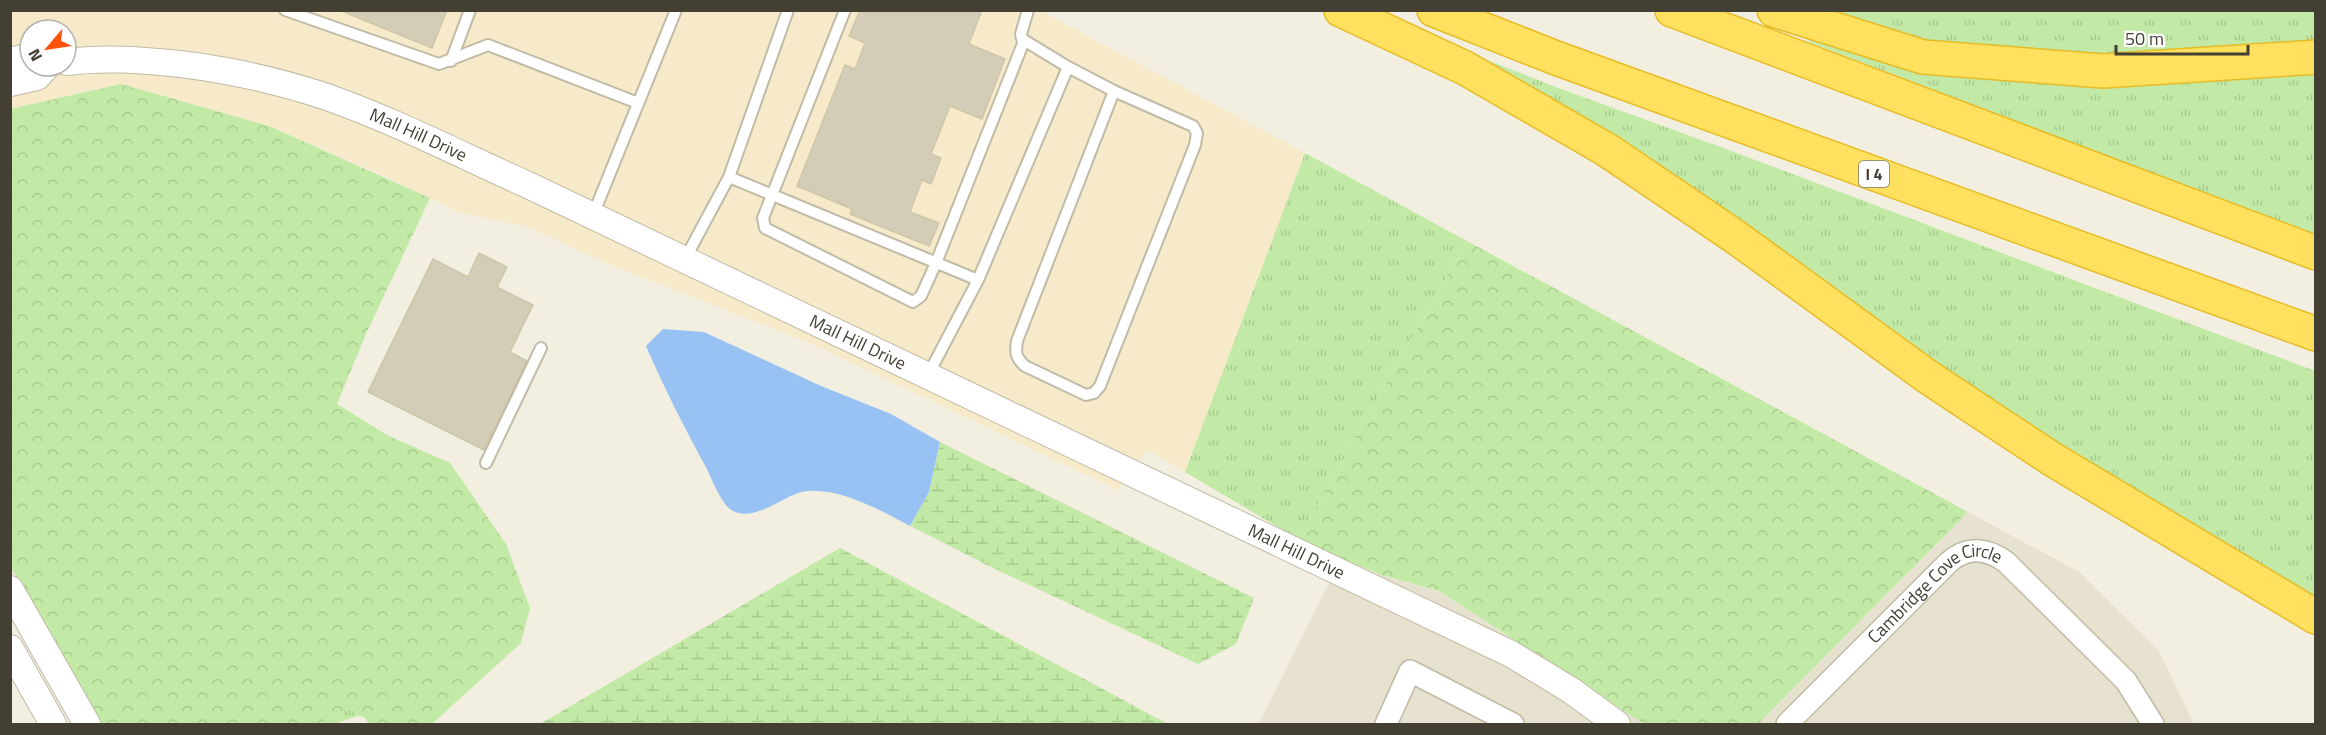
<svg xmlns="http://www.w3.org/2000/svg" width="2326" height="735" viewBox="0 0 2326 735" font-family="'Titillium Web',sans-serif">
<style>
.residential{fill:#e6e2cf}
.commercial{fill:#f7eaca}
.grass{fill:url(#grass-tufts)}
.forest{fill:url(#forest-crowns)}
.wetland{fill:url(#wetland-marsh)}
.water{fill:#98c2f4}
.building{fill:#d3ccb6;stroke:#cfc6a9;stroke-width:1.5}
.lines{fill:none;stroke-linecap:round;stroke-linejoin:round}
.service-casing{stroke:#c0bba6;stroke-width:14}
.minor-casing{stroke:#c0bba6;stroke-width:24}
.tertiary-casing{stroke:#c0bba6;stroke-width:28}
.motorway-casing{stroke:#e7bb26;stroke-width:36}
.service{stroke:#fff;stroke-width:10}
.minor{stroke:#fff;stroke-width:21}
.tertiary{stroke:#fff;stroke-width:26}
.motorway{stroke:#ffe05f;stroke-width:33}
.labels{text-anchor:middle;stroke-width:4.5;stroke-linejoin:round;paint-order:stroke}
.shield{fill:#fff;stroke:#7b7970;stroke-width:1.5}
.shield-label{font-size:16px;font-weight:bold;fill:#433f32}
.street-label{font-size:18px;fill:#433f32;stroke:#fff}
</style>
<defs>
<pattern id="grass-tufts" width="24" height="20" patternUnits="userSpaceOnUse" patternTransform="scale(1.5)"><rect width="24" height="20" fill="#c2eaa6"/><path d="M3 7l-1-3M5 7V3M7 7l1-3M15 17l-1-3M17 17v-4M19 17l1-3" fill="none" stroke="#a8ca8f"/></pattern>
<pattern id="forest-crowns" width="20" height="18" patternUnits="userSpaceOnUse" patternTransform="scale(1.5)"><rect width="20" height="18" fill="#c2eaa6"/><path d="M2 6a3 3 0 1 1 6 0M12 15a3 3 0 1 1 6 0" fill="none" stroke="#a8ca8f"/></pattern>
<pattern id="wetland-marsh" width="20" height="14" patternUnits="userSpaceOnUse" patternTransform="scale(1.5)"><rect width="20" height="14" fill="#c2eaa6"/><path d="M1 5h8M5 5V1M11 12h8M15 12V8" fill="none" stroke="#a8ca8f"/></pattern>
</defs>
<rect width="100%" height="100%" fill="#f2efe1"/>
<path class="residential" d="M 1968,512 L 2079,572 L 2159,651 L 2194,724 L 1758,724 Z
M 1341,559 L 1382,575 L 1438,591 L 1644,724 L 1633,724 L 1613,708 L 1340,561 Z
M 1331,579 L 1505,662 L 1601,724 L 1259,724 Z"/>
<path class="commercial" d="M 11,10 L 1041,11 L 1305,153 L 1185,472 L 1147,450 L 1137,464 L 383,109 L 66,52 L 66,30 L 30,30 L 30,46 L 11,51 Z
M 83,69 L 200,76 L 323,106 L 523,193 L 1125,480 L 1118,490 L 812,344 L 606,263 L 528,227 L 460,213 L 388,178 L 269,126 L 121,84 L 11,109 L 10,93 L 55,72 Z"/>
<path class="grass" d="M 1908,10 L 2315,11 L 2315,43 L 2170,59 L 1948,48 L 1789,11 Z
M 1809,38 L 2315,68 L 2315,235 L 1809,42 Z
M 1470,56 L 1477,56 L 1561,89 L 1726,149 L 2315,371 L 2315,605 L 2147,503 Z
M 1305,153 L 1467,241 L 1298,539 L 1185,472 Z
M 352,707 L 358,716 L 334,724 L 319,724 Z"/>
<path class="forest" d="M 121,84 L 269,126 L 430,198 L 366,334 L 337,404 L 387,435 L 450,463 L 506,544 L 530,608 L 521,643 L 432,724 L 369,724 L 364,717 L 358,716 L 352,707 L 319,724 L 99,724 L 11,568 L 10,109 Z
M 1467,241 L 1968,512 L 1758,724 L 1644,724 L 1439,591 L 1382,575 L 1309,545 L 1298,539 Z"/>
<path class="wetland" d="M 940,442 L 1254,598 L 1236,644 L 1198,664 L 995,569 L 910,526 L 929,492 Z
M 840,548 L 1168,724 L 540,724 Z"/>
<path class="water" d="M 663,329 L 704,332 L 821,386 L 891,414 L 940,442 L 929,492 L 910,526 C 880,510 832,483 798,493 C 780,499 750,524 730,509 C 721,502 712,480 707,469 C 685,429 664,388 646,346 Z"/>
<path class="building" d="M 339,10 L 447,10 L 432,48 Z
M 860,10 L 982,10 L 969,44 L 1005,59 L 982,119 L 950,106 L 931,154 L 941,158 L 931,184 L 922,180 L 910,212 L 939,223 L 929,246 L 850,214 L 852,209 L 797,186 L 845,65 L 855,69 L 865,43 L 849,36 Z
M 479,253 L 507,267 L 497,287 L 533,305 L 510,352 L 527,361 L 484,450 L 368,392 L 433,259 L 468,277 Z"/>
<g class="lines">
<defs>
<path id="service" d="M 285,10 L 439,64 L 488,45 L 638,103
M 845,10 L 763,218 L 765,228 L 913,302 L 921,296 L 936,263 L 1024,41
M 451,61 L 470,10
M 1068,67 L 1114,91 L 1193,126 L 1197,133 L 1195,145 L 1100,386 L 1094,393 L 1086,395 L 1025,366 C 1016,358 1015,353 1017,341 L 1114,91
M 729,177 L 978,280 L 928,375
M 593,215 L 676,10
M 685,259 L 729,177 L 788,10
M 978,280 L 1068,67 L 1022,39 L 1021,34 L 1028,10
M 486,463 L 541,348"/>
<g id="minor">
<path d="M 1386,724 L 1410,671 L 1513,724"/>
<path id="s1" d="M 1787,724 L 1949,562 C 1967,546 1987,548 2006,562 L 2126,681 L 2153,724"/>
</g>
<g id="tertiary">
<path d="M 10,61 L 30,56"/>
<path id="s2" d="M 66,62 C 104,57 142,60 180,64 C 230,70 279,81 327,97 C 395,121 461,155 528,185 L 1511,654 L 1572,691 L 1617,724"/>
<path d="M 10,83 L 37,77 L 47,66"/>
<path d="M 10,589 L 87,724"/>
<path d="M 10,648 L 53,724"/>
</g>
<path id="motorway" d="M 1341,10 L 1465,68 L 1607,150 L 1737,238 L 1928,377 L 2052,459 L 2316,617
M 1434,10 L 1556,58 L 2316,334
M 1672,10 L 2316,253
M 1774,10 L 1923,57 L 2103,71 L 2316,57"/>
</defs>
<use href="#service" class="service-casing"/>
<use href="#minor" class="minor-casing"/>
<use href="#tertiary" class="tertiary-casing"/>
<use href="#motorway" class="motorway-casing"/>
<use href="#service" class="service"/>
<use href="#minor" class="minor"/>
<use href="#tertiary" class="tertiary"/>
<use href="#motorway" class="motorway"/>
</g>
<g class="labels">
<rect class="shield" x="1859" y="161" width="30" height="26" rx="4.5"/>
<g class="shield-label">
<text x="1874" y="180">I 4</text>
</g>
<g class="street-label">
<text dy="6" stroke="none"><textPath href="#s2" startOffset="364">Mall Hill Drive</textPath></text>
<text dy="6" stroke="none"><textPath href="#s2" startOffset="850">Mall Hill Drive</textPath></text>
<text dy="6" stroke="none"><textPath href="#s2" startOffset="1336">Mall Hill Drive</textPath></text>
<text dy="6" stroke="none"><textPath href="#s1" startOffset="202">Cambridge Cove Circle</textPath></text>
</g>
</g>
<rect width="2326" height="735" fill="none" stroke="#433f32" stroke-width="24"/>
<g transform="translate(48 48) rotate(241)"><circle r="28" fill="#ffffff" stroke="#b4b2ad" stroke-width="1.5"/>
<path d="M0-4.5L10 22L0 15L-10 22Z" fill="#ff520b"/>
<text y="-9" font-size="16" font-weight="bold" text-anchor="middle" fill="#433f32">N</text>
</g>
<path d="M2116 45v9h132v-9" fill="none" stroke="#433f32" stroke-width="3"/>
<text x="2125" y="45" font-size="18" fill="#433f32" stroke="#ffffff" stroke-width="4.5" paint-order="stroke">50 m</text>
</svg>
